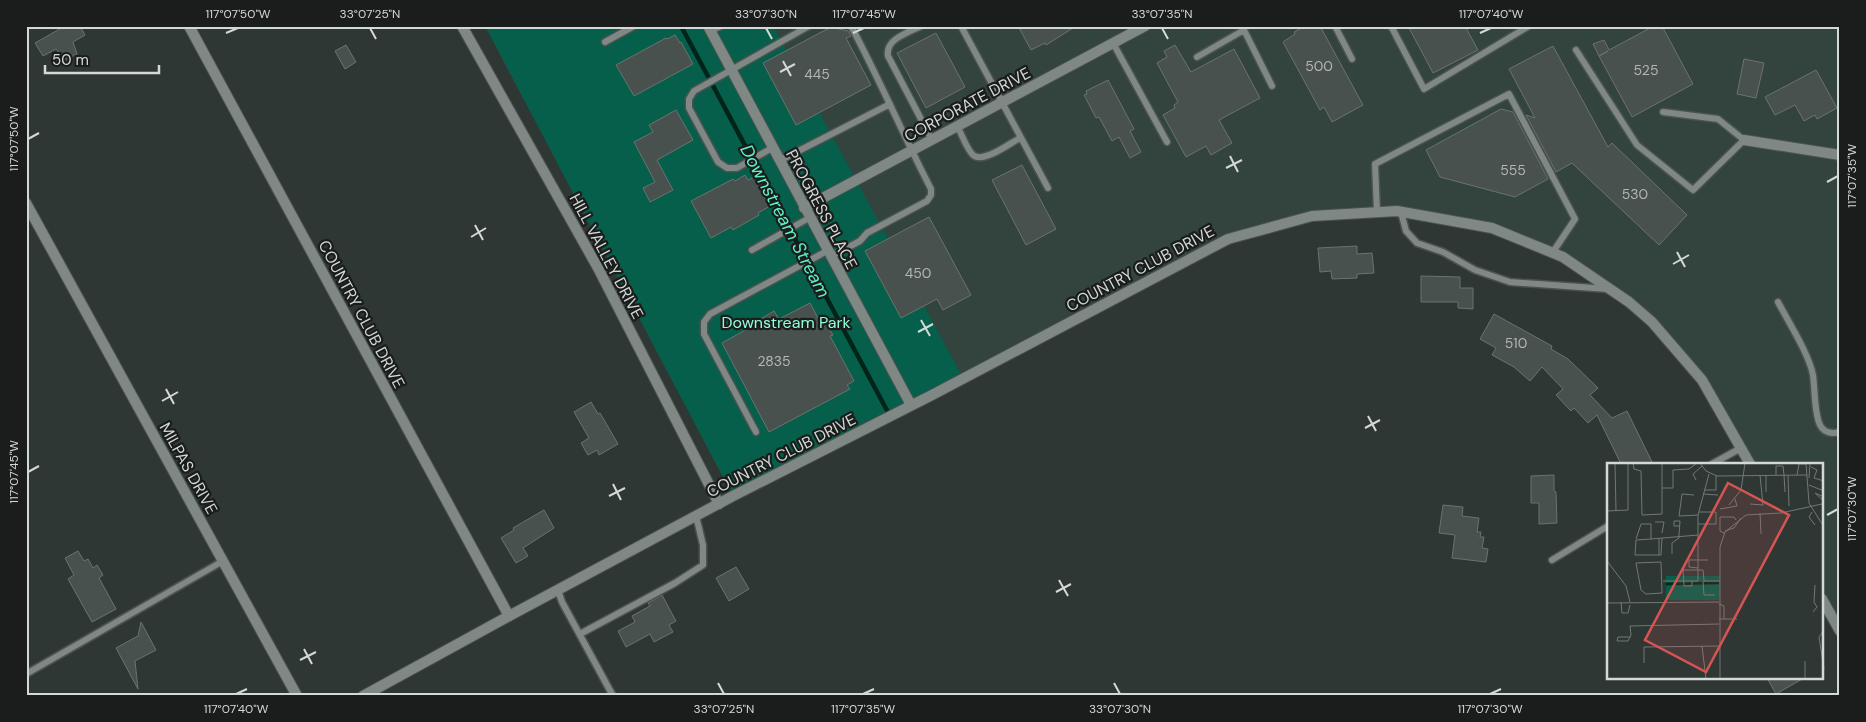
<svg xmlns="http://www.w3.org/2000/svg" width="1866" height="722" viewBox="0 0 1866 722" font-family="'DM Sans',sans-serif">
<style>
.built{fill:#33433d}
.green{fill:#055f4a}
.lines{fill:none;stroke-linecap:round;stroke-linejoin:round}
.stream{stroke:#01241a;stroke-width:4.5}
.building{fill:#49514e;stroke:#6a7370}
.service-casing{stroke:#4c5250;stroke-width:9}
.minor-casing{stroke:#4c5250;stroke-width:12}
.tertiary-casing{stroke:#4c5250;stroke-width:12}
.service{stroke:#7f8885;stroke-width:6}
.minor{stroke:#7f8885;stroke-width:10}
.tertiary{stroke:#7f8885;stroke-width:10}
.ticks{fill:none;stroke:#d3d9d7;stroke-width:2}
.labels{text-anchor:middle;stroke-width:4.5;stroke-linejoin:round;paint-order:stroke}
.number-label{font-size:14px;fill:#b0b7b5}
.street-label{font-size:16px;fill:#d3d9d7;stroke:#1a1d1c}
.park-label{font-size:16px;fill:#90fdd9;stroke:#1a1d1c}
.water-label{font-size:18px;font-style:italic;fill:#5cf2c6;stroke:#1a1d1c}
.inset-river{fill:none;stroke:#01241a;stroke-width:2.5}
.inset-road{fill:none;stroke:#717875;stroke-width:1}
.view{fill:#d55454;fill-opacity:0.15;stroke:#d55454;stroke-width:2.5}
.inset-edge{fill:none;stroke:#d3d9d7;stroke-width:2.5}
.neatline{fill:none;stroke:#d3d9d7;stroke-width:2}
.ticks-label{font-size:12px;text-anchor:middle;fill:#d3d9d7}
</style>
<rect width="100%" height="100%" fill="#2f3734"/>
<path class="built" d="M 485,26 L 1840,26 L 1840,622 L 1822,592 L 1822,464 L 1750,464 L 1720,410 L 1671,343 L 1575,264 L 1473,223 L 1360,212 L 1245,233 L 734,498 Z"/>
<path class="green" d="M 485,26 L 773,26 L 963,378 L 733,496 Z"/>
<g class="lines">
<path class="stream" d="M 681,26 L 890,416"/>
</g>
<path class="building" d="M 65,26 L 80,26 L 85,35 L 73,42 L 77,54 L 65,60 L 56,49 L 43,56 L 35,43 Z
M 1018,26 L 1076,26 L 1046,45 L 1045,43 L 1031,50 Z
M 1305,26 L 1320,26 L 1363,105 L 1332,122 L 1324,107 L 1320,110 L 1283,42 L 1295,34 L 1294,32 Z
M 1408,26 L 1465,26 L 1478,50 L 1433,73 Z
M 1654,26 L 1662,26 L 1693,84 L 1632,117 L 1599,56 L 1608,51 L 1599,56 L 1593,44 L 1604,40 L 1609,50 Z
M 831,27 L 848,31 L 851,36 L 846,38 L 871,85 L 796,125 L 763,63 Z
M 936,33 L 965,87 L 926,108 L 897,53 Z
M 675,35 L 680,43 L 681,42 L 693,64 L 634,96 L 616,65 L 666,38 L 667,39 Z
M 346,45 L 356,62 L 345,69 L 335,51 Z
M 1175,45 L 1191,72 L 1234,49 L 1260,98 L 1219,120 L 1232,143 L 1211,155 L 1206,146 L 1186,157 L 1163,115 L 1175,108 L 1174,105 L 1178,102 L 1157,63 L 1167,57 L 1164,51 Z
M 1553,46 L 1608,147 L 1612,143 L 1687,215 L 1659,245 L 1572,163 L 1556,172 L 1526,115 L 1535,118 L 1509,69 Z
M 1744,59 L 1764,63 L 1756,98 L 1737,94 Z
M 1816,70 L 1837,108 L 1817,119 L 1815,115 L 1804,121 L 1795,105 L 1775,115 L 1765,97 Z
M 1108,80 L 1134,129 L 1130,131 L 1141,152 L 1130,158 L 1119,137 L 1112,141 L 1099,117 L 1096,118 L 1084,95 L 1087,94 L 1086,91 Z
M 1501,109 L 1513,112 L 1548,179 L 1515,197 L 1440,177 L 1426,150 Z
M 676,110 L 693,140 L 657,160 L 673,190 L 650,202 L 643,188 L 655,182 L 634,142 L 653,132 L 649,125 Z
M 1022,165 L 1056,229 L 1026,245 L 992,180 Z
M 745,175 L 748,180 L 756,176 L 769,197 L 768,198 L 772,205 L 758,213 L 759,215 L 733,230 L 731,227 L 711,238 L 691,201 L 733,179 L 735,181 Z
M 929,217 L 971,295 L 943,310 L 937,299 L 901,318 L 865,251 Z
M 1357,246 L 1357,254 L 1372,253 L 1374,273 L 1357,274 L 1357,278 L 1332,279 L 1331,271 L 1320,272 L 1318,248 Z
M 1421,276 L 1460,277 L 1460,288 L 1473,288 L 1473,309 L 1458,308 L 1458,302 L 1421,302 Z
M 810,303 L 819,320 L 823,318 L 833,335 L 830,336 L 854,381 L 847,385 L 850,389 L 769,432 L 722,343 L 758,323 L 757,321 L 774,311 L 779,319 Z
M 1494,314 L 1552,346 L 1551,349 L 1568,359 L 1598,388 L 1590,395 L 1612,418 L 1627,411 L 1653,464 L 1621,464 L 1597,415 L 1588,423 L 1574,408 L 1571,411 L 1556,395 L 1563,389 L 1542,367 L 1530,381 L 1514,367 L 1492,355 L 1496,348 L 1480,339 Z
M 591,402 L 598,414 L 600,413 L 618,444 L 599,455 L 597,450 L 588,455 L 581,443 L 589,438 L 574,412 Z
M 1554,475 L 1554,491 L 1556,492 L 1557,523 L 1539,524 L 1539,503 L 1531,503 L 1531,476 Z
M 1443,505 L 1463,507 L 1462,516 L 1479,518 L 1477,532 L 1481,532 L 1480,537 L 1484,537 L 1482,548 L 1488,549 L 1486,562 L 1452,558 L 1455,535 L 1439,533 Z
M 544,510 L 554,528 L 523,548 L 528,556 L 516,563 L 501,538 L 514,530 L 513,528 Z
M 78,551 L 84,561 L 88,559 L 93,568 L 97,565 L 103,575 L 99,578 L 116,609 L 92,622 L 68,579 L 74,575 L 65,558 Z
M 736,567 L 749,589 L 729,601 L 716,578 Z
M 662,595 L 676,621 L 669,625 L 673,632 L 654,642 L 650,634 L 626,647 L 618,631 L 635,622 L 632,616 L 650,606 L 648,603 Z
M 141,622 L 156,650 L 135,661 L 138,689 L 116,648 L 138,636 Z
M 1767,678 L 1804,678 L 1776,694 Z"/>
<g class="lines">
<defs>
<path id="service" d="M 921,26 C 908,33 885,39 888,56 L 932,140
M 961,26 L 1048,188
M 1242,26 L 1272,86
M 1335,26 L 1352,59
M 1391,26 L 1424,89 L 1529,26
M 710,31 L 721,26
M 605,42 L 634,26
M 1113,43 L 1167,142
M 1576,50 L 1637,145 L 1693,190 L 1744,140 L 1718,119 L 1663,112
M 1197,57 L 1244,30
M 957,126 C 962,134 966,148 973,155 C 983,164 1010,143 1020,138
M 772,148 L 737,168 L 727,168 L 718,162 L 689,108 L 689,99 L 694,91 L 809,26
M 779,161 L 890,104
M 1377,212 L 1375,164 L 1509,94 L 1575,219 L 1553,252
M 1401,212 L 1406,231 L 1417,243 L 1443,252 L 1475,270 L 1510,282 L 1608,289
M 752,250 L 809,218
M 830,257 L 860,241 L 867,233 L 927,201 L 931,195 L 931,189 C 903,135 880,80 851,26
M 1778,302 C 1788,321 1809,354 1813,375 C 1815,388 1814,413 1820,425 C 1824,433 1832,434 1840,432
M 756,432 L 704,334 L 704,322 L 710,314 L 827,251
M 1712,464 L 1741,448
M 1552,560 L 1608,526
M 558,590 L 562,602 L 613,696
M 580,634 L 675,583 L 703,565 L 703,545 L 696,516
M 26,674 L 223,561"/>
<path id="minor" d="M 189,26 L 509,616
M 462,26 L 598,268 L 719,504
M 708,26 L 911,405
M 1744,140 L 1840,155
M 26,203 L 297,696
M 804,208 L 1145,26"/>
<path id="tertiary" d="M 1822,599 L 1840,631
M 363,696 L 509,616 L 733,496 L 932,395 L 1228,239 L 1312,216 L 1397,211 L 1492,228 L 1563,257 L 1629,302 L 1652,322 L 1702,380 L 1750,464"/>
</defs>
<use href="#service" class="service-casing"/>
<use href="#minor" class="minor-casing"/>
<use href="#tertiary" class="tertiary-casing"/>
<use href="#service" class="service"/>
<use href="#minor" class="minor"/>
<use href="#tertiary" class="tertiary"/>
</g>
<path class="ticks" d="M 370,28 L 376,39M 766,28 L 772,39M 1162,28 L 1168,39M 226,33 L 238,28M 853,33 L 864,28M 1480,33 L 1491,28M 783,61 L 791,76M 780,72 L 795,64M 28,139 L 39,133M 1230,156 L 1238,172M 1226,168 L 1242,160M 1827,182 L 1838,176M 475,225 L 483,240M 471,237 L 486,228M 1677,252 L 1685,267M 1673,264 L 1689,255M 921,320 L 930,336M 918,332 L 933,324M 166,389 L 174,404M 162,401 L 178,392M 1368,416 L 1376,431M 1365,428 L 1380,420M 28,472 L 39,466M 613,484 L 621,500M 609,496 L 625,488M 1827,515 L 1838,509M 1059,580 L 1068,596M 1056,592 L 1071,584M 304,649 L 312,664M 300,660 L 316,652M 718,683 L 724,694M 1114,683 L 1120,694M 236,694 L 247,689M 863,694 L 874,689M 1490,694 L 1501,689"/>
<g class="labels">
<g class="number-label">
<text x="1319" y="71">500</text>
<text x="1646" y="75">525</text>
<text x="817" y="79">445</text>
<text x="1513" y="175">555</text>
<text x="1635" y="199">530</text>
<text x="918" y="278">450</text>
<text x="1516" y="348">510</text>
<text x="774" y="366">2835</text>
</g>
<g class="street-label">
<text transform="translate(967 104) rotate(-28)" y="6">CORPORATE DRIVE</text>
<text transform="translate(822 209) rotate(62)" y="6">PROGRESS PLACE</text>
<text transform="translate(607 256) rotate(62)" y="6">HILL VALLEY DRIVE</text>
<text transform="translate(1140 268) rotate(-28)" y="6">COUNTRY CLUB DRIVE</text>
<text transform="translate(362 314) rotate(62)" y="6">COUNTRY CLUB DRIVE</text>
<text transform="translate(781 455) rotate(-27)" y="6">COUNTRY CLUB DRIVE</text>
<text transform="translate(189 468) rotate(61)" y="6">MILPAS DRIVE</text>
</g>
<g class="park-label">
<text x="786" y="328">Downstream Park</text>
</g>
<g class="water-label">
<text transform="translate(785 221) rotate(62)" y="6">Downstream Stream</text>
</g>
</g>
<g transform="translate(1607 463)">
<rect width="216" height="216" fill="#2f3734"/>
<path d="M 59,113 L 113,113 L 112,137 L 59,137 Z" fill="#055f4a"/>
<path class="inset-river" d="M 59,121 L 112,120"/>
<path class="inset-road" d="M 8,0 L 9,48M 26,0 L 27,6 L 34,8 L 35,52 L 55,51 L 55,0M 93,0 L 99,8 L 110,13 L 200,12M 199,0 L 202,40 L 217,64M 204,4 L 210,7 L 207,15 L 217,18M 169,12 L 169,3 L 176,3 L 177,12M 177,12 L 178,29M 181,12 L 182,43M 190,12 L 192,1 L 199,1M 202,15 L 203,0M 89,17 L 86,11 L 95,3M 202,22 L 217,28M 55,25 L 66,25 L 66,7 L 82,6 L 90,0M 97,27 L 109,27 L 109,13M 159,29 L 159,12M 96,31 L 111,32M 87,32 L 75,31 L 72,53 L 91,52M 217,34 L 208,30 L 217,38M 143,41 L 156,42 L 153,12M 122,42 L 134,27 L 138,0M 113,46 L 130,43 L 128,36M 0,48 L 21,47 L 21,0M 205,49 L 202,54 L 208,62M 153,50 L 154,71M 48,59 L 57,59 L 55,70M 91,61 L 109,61 L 109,49 L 92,49M 118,68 L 127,65 L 134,55M 117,70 L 113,68 L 113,54 L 127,54 L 129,57M 29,76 L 34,61 L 44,61 L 44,76 L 91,72M 44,76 L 29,77 L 28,92 L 54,92 L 55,75M 52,76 L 52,92M 65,91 L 65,80 L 72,75 L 72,72 L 73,58 L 67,58 L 67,63 L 72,63M 0,98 L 19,123 L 23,139M 54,99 L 55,130 L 39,131 L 34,127 L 29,100 ZM 91,105 L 82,104 L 82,97 L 101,97M 56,118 L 91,118M 85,118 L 85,123 L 77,123 L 76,107 L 96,107 L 97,118M 91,118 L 91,52 L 102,11M 96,118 L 97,132 L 108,132M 97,118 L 113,118M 14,139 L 15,150 L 21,150 L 23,142M 0,140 L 112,139M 112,141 L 117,143 L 117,156M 206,149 L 210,144 L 207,139 L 208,122M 112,156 L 130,156M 217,167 L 212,174 L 217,206M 23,174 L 11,174 L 10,178 L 21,178 L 24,172 L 23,163 L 112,161M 95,183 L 99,216M 198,198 L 198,216M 37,200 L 37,184 L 113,183M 113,216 L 113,84 L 118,69 L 139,52 L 174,50 L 215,41"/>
<path class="view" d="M 121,20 L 182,52 L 99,209 L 38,177 Z"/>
<rect width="216" height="216" class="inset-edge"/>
</g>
<rect width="1866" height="722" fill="none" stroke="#1a1d1c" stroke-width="55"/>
<path d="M45 65v8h114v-8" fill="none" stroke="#d3d9d7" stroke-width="2.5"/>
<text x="52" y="65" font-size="15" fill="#d3d9d7" stroke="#1a1d1c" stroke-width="4" paint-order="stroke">50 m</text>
<rect x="28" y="28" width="1810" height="666" class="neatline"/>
<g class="ticks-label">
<text x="238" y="18">117°07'50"W</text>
<text x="370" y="18">33°07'25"N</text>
<text x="766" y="18">33°07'30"N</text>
<text x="864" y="18">117°07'45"W</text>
<text x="1162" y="18">33°07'35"N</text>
<text x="1491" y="18">117°07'40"W</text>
<text transform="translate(14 139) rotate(-90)" y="4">117°07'50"W</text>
<text transform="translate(1852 176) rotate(-90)" y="4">117°07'35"W</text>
<text transform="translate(14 472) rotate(-90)" y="4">117°07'45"W</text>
<text transform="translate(1852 509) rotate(-90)" y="4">117°07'30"W</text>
<text x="236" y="713">117°07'40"W</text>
<text x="724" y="713">33°07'25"N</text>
<text x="863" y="713">117°07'35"W</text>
<text x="1120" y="713">33°07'30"N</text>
<text x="1490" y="713">117°07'30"W</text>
</g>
</svg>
